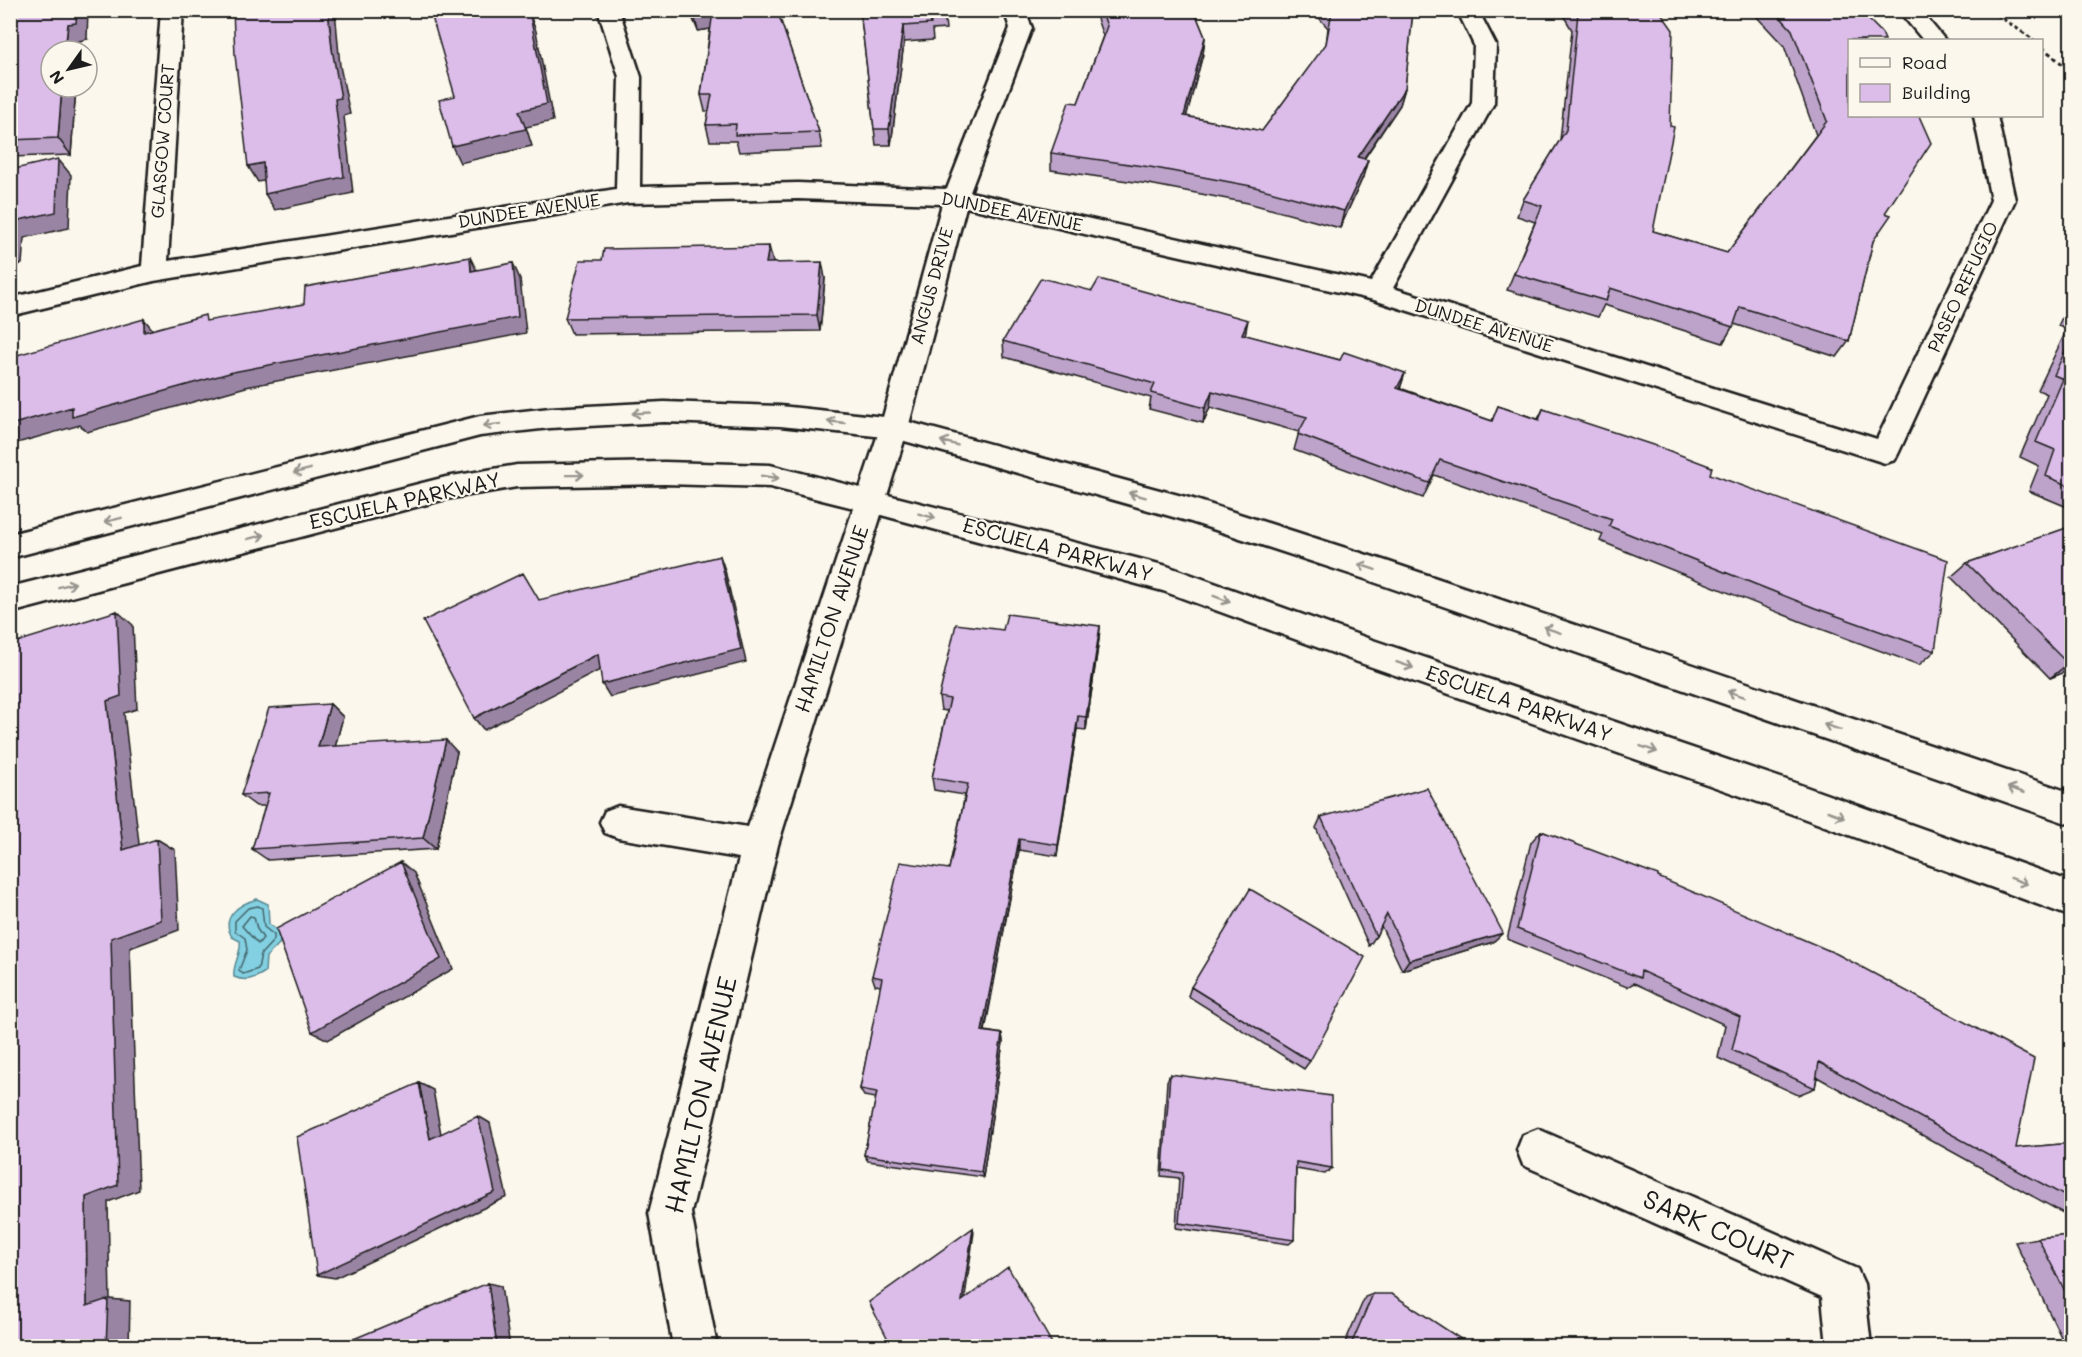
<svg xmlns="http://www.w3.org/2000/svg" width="2082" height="1357" viewBox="0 0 2082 1357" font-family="Mali,sans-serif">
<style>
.water{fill:#82d0e1;stroke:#598892;stroke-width:1.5}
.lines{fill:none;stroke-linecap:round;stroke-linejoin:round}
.shore{stroke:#45646b;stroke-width:1.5}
.street-casing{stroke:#1c1c1c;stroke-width:5}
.secondary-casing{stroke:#1c1c1c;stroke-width:5}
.path{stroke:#1c1c1c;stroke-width:3;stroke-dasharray:4.5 3;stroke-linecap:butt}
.street{fill:#fbf7ec;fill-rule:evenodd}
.secondary{fill:#fbf7ec;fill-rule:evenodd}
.wall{fill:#bda3c9;stroke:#1c1c1c;stroke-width:1.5}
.shaded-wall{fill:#9a84a4;stroke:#1c1c1c;stroke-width:1.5}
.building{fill:#dcbdea;stroke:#1c1c1c;stroke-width:1.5}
.oneway{stroke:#97948e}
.labels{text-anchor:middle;stroke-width:4.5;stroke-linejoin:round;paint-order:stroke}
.far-street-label{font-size:18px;fill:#1c1c1c;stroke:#fbf7ec}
.street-label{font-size:21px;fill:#1c1c1c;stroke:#fbf7ec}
.near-street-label{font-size:26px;fill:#1c1c1c;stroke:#fbf7ec}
</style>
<rect width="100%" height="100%" fill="#fbf7ec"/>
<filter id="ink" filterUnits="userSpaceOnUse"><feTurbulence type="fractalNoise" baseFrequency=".0167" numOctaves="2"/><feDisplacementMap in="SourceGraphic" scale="12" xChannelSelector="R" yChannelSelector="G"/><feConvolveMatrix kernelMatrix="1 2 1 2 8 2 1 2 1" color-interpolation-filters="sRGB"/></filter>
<g filter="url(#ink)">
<path class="water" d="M 257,899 L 268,904 L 269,924 L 280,933 L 280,943 L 266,957 L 265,972 C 254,979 246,982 234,977 C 232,964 242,954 240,941 L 232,937 C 220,917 239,904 257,899 Z"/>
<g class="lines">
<path class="shore" d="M 258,906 L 262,908 L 264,927 L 274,935 L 274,940 L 261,954 L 258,969 L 243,974 L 239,970 L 247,950 L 245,938 L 235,931 L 235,921 L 248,908 Z
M 250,916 L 254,917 L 257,929 L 263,938 L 258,944 L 242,926 Z"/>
<defs>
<path id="street" d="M 161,10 L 183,10 L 168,261 L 616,189 L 619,77 L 598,10 L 619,10 L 641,77 L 640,187 L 798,183 L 947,189 L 1010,28 L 1004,10 L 1025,10 L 1032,28 L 970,192 L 1371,282 L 1472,103 L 1474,45 L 1457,10 L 1478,10 L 1496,45 L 1494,103 L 1393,288 L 1877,439 L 1991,200 L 1974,116 L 1997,116 L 2015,200 L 1899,452 L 1895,460 L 1885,463 L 1374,300 L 966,207 L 908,428 L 778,845 L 691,1213 L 717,1346 L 673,1346 L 649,1213 L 739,858 L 618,838 L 605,833 L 600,822 L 605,811 L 618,806 L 748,827 L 880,428 L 942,204 L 798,199 L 628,203 L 154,281 L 10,316 L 10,298 L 142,266 Z
M 1898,10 L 1920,10 L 1945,40 L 1923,40 Z
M 1538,1129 L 1857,1269 L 1864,1284 L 1871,1346 L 1827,1346 L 1822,1297 L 1523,1165 L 1517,1150 L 1523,1135 Z"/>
<path id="secondary" d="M 664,402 L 780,406 L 894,418 L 1193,499 L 1386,561 L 2072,793 L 2072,825 L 1365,579 L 1191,522 L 894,438 L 780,426 L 664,422 L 550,428 L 480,436 L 10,558 L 10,534 L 480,416 L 550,408 Z
M 664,462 L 770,465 L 1167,566 L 1370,639 L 1781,778 L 2072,882 L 2072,917 L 1781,810 L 1352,660 L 1163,591 L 870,512 L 770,487 L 664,484 L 517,487 L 446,499 L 10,613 L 10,587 L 446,477 L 517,465 Z"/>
</defs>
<use href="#street" class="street-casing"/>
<use href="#secondary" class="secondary-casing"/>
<path class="path" d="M 1990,10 L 2034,40
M 2042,47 L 2072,72"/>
<use href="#street" class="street"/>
<use href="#secondary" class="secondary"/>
</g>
<path class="wall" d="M 10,10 L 87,39 L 79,41 L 51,87 L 76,87 L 71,155 L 10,157 Z
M 689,10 L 777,10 L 819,132 L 822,148 L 739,152 L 736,141 L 710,141 L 706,125 L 709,111 L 705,111 L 701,95 L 710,29 L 698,31 Z
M 860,10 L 944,10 L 946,29 L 932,30 L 933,40 L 904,42 L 891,145 L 876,145 Z
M 1094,10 L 1194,10 L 1205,37 L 1203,54 L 1186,116 L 1262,131 L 1326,45 L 1328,28 L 1312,10 L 1413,10 L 1405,88 L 1400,105 L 1364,159 L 1363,177 L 1340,228 L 1248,203 L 1149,184 L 1051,170 L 1051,153 L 1078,103 L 1103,36 Z
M 1560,10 L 1659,10 L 1653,231 L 1727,253 L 1816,135 L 1784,46 L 1755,15 L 1748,10 L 1859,10 L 1885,213 L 1873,241 L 1849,341 L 1837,357 L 1734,324 L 1723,343 L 1604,305 L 1598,317 L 1507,290 L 1535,222 L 1517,216 L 1523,200 L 1560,140 L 1572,30 Z
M 773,262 L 773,263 L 825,278 L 820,331 L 572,334 L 565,318 Z
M 2072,296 L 2072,509 L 2029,491 L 2039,466 L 2020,457 L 2047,394 L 2038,390 L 2067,329 L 2058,326 Z
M 1245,335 L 1340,360 L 1405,373 L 1400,388 L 1492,421 L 1498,406 L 1538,419 L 1543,409 L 1710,474 L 1935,651 L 1919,665 L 1802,622 L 1600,541 L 1603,534 L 1434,475 L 1423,498 L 1294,450 L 1299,432 L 1210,407 L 1203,423 L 1149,409 L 1151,398 L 1004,357 L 1003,341 Z
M 2072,526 L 2072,669 L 2050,678 L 1951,577 L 1967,563 Z
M 1100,626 L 1099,639 L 1086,730 L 1077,729 L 1057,856 L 1019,850 L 985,1031 L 1002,1034 L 1003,1042 L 983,1177 L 868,1161 L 864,1155 L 876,1098 L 864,1096 L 860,1089 L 881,986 L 875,985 L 872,976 L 949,869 L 965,795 L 934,790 L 932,778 L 947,711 L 941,710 L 939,697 Z
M 330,704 L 343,717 L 335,746 L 457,752 L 436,849 L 268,860 L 252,849 L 266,806 L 256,806 L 241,795 Z
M 1321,817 L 1493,942 L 1402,970 L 1381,926 L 1376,936 L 1369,946 L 1316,828 Z
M 1541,831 L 1658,877 L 2016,1148 L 2072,1143 L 2072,1218 L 1817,1077 L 1815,1088 L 1798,1095 L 1718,1058 L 1725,1025 L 1634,983 L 1627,987 L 1507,939 L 1531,842 Z
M 1191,987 L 1310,1061 L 1304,1069 L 1188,996 Z
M 1170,1074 L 1332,1168 L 1325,1174 L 1296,1169 L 1294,1240 L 1289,1244 L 1176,1228 L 1179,1178 L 1161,1176 L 1167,1081 Z
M 2072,1235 L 2072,1343 L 2064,1343 L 2015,1242 L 2038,1238 Z
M 1373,1294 L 1473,1347 L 1343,1347 L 1365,1297 Z"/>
<path class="shaded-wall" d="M 77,10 L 88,10 L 87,39 L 79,41 L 78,51 L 65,51 L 68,24 Z
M 328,10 L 335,10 L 340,66 L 350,114 L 344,116 L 353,193 L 275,210 L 265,194 L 332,49 Z
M 713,12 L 717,28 L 698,31 L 694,15 Z
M 530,15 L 536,31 L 553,121 L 526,127 L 532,146 L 460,163 L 452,146 L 519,111 Z
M 903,26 L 904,42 L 891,145 L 889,129 Z
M 1205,37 L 1203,54 L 1182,133 L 1184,116 Z
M 62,87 L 76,87 L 71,155 L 58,138 Z
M 1405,88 L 1400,105 L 1353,174 L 1358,157 Z
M 58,159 L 71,175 L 69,228 L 24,238 L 22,264 L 10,267 L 10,222 Z
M 1368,160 L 1363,177 L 1340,228 L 1344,211 Z
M 263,163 L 273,179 L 258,182 L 248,166 Z
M 769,246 L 773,262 L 770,279 L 766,263 Z
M 470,257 L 478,273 L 471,271 Z
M 822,262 L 825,278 L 820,331 L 817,315 Z
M 513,263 L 520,279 L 526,333 L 246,387 L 87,432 L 80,425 L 10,445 L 10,425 Z
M 144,319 L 157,335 L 144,332 Z
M 1248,320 L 1245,336 L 1242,334 Z
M 1405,373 L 1400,389 L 1397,388 Z
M 1212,391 L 1210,407 L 1203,423 L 1205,408 Z
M 720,556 L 725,570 L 746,662 L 610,697 L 602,684 Z
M 117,611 L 133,625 L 137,709 L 124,713 L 141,861 L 123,850 L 107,701 Z
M 1100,626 L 1099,639 L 1086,730 L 1086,717 Z
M 598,654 L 606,667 L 484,730 L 474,718 Z
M 2072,663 L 2072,669 L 2050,678 L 2068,664 Z
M 330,704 L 343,717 L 332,759 L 318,747 Z
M 1078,716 L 1077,729 L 1057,856 L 1058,845 Z
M 446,740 L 457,752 L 436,849 L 423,838 Z
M 157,839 L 175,850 L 179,930 L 130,948 L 139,1190 L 108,1202 L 110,1299 L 130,1301 L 129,1347 L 106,1347 L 87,1306 L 86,1197 L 111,938 Z
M 1019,839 L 1019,850 L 983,1039 L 982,1031 Z
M 401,862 L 414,873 L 453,969 L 328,1040 L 312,1032 Z
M 1503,933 L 1493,942 L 1402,970 L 1409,960 Z
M 1002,1034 L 1003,1042 L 983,1177 L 981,1172 Z
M 419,1083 L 433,1090 L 443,1145 L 430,1139 Z
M 478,1116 L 490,1123 L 507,1197 L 335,1278 L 317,1275 Z
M 973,1228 L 974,1232 L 964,1304 L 962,1301 Z
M 488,1283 L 501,1286 L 510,1347 L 497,1347 Z"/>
<path class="building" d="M 10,10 L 77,10 L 76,23 L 68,24 L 65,51 L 51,51 L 51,87 L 62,87 L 58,138 L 10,140 Z
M 233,10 L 328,10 L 332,49 L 341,98 L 335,99 L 344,177 L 265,194 L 263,163 L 248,166 L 235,55 Z
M 430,10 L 528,10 L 530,15 L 547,104 L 519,111 L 526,129 L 452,146 L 439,100 L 455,96 Z
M 692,10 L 777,10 L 819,132 L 735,135 L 736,124 L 706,125 L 712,95 L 701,95 L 713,12 L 694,15 Z
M 860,10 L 944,10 L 944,12 L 929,13 L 931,24 L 903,26 L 889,129 L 874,129 Z
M 1101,10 L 1194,10 L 1205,37 L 1184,116 L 1262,131 L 1326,44 L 1332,11 L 1331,10 L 1413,10 L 1405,88 L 1358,157 L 1368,160 L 1344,211 L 1251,186 L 1150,167 L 1051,153 L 1069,102 L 1078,103 L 1107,26 Z
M 1576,10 L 1659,10 L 1673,30 L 1670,126 L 1674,127 L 1653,231 L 1727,253 L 1827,121 L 1792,30 L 1774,10 L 1859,10 L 1882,33 L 1885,40 L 1850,40 L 1850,116 L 1919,116 L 1931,143 L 1885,213 L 1891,215 L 1873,241 L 1849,341 L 1740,307 L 1733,327 L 1610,288 L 1606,301 L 1514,274 L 1542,206 L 1523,200 L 1566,130 L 1578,13 Z
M 58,159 L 56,212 L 10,222 L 10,170 Z
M 769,246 L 766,263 L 822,262 L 817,315 L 565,318 L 580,260 L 602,260 L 604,249 Z
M 470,257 L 471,271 L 513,263 L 518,317 L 233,372 L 72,417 L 72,407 L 10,425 L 10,357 L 144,319 L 144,332 L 205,315 L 206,321 L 304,304 L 305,287 Z
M 1041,278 L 1092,291 L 1099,279 L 1248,320 L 1242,334 L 1340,360 L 1344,352 L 1405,373 L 1397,388 L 1492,421 L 1498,406 L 1539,420 L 1543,409 L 1662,448 L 1712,467 L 1710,474 L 1948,560 L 1935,651 L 1815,608 L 1609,526 L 1612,519 L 1440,460 L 1429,483 L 1298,434 L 1307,417 L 1212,391 L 1205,408 L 1151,393 L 1155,384 L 1003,341 Z
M 2072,336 L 2072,487 L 2046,476 L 2055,450 L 2036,442 L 2063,379 L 2054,375 Z
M 2072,526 L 2072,663 L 2068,664 L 1967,563 Z
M 720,556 L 741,649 L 602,684 L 598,654 L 474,718 L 423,621 L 523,573 L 539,600 Z
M 117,611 L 121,696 L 107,701 L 123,850 L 157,839 L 161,920 L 111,938 L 118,1185 L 86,1197 L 87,1306 L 108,1299 L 106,1347 L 10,1347 L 10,644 Z
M 1007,614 L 1100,626 L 1086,717 L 1078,716 L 1058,845 L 1019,839 L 982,1031 L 1002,1034 L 981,1172 L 864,1155 L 877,1092 L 860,1089 L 882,978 L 872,976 L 900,862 L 949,869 L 968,784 L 932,778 L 950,699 L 939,697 L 956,624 L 1003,630 Z
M 330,704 L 318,747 L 446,740 L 423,838 L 252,849 L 269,793 L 241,795 L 269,708 Z
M 1427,788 L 1503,933 L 1409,960 L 1387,914 L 1376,936 L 1321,817 Z
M 1541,831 L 1658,875 L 1658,877 L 1837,954 L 2034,1059 L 2016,1148 L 2072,1143 L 2072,1200 L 1819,1062 L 1815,1088 L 1732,1050 L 1740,1017 L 1641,971 L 1640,978 L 1517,929 Z
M 401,862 L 441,959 L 312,1032 L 276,929 Z
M 1250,889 L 1365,957 L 1310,1061 L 1191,987 Z
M 1170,1074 L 1331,1096 L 1332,1168 L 1296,1162 L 1294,1240 L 1179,1223 L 1183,1173 L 1163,1170 Z
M 419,1083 L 430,1139 L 478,1116 L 495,1192 L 317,1275 L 297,1137 Z
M 973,1228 L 962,1301 L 1008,1267 L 1054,1347 L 892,1347 L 869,1302 Z
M 2072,1235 L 2072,1305 L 2038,1238 Z
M 488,1283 L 497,1347 L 345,1347 L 344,1343 Z
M 1373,1294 L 1392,1294 L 1473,1347 L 1350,1347 Z"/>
<defs><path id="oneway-shaft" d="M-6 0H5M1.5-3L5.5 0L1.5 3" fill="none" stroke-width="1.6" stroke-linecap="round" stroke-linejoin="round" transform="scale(1.5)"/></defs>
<g class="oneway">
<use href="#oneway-shaft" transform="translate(641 413) rotate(177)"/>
<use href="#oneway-shaft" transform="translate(836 422) rotate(-174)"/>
<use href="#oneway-shaft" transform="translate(492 425) rotate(173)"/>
<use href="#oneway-shaft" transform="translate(949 443) rotate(-165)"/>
<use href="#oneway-shaft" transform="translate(302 471) rotate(166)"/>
<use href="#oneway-shaft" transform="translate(575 475) rotate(-1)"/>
<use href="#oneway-shaft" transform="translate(770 477) rotate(8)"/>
<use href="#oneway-shaft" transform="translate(1137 495) rotate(-165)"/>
<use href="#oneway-shaft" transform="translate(927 516) rotate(15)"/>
<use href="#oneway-shaft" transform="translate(113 520) rotate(166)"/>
<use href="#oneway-shaft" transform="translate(256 537) rotate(-14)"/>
<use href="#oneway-shaft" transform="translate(1367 567) rotate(-162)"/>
<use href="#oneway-shaft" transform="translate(67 585) rotate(-14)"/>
<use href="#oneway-shaft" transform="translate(1222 599) rotate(20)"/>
<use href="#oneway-shaft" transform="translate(1552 630) rotate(-161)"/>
<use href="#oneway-shaft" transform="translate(1405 665) rotate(19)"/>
<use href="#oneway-shaft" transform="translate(1736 694) rotate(-161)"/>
<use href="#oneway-shaft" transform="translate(1832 727) rotate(-161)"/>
<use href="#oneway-shaft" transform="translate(1649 749) rotate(19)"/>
<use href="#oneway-shaft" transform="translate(2016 790) rotate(-161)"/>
<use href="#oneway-shaft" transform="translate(1836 814) rotate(20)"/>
<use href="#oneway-shaft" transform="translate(2019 881) rotate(20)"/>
</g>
</g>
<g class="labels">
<g class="far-street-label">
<text transform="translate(163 141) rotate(-86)" y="6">GLASGOW COURT</text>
<text transform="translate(529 211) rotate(-9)" y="6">DUNDEE AVENUE</text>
<text transform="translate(1012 212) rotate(11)" y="6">DUNDEE AVENUE</text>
<text transform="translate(932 286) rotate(-75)" y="6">ANGUS DRIVE</text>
<text transform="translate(1963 287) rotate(-65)" y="6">PASEO REFUGIO</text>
<text transform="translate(1484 326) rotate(17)" y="6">DUNDEE AVENUE</text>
</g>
<g class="street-label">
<text transform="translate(405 501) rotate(-13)" y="7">ESCUELA PARKWAY</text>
<text transform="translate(1058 550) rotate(15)" y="7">ESCUELA PARKWAY</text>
<text transform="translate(832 619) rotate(-72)" y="7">HAMILTON AVENUE</text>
<text transform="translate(1519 704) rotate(19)" y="7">ESCUELA PARKWAY</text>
</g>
<g class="near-street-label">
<text transform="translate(701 1095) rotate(-77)" y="9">HAMILTON AVENUE</text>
<text transform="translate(1718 1230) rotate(24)" y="9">SARK COURT</text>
</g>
</g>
<rect width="2082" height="1357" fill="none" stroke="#fbf7ec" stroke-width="36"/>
<rect x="18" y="18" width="2046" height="1321" fill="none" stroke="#1c1c1c" stroke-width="2" filter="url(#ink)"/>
<rect x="1848" y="39" width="195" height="78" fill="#fbf7ec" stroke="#a29f99" stroke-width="1.5"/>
<rect x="1860" y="58" width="30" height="9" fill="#fbf7ec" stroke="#a29f99" stroke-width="1.5"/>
<text x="1902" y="69" font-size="18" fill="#1c1c1c">Road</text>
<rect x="1860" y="84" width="30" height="18" fill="#dcbdea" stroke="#a29f99" stroke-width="1.5"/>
<text x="1902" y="99" font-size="18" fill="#1c1c1c">Building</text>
<g transform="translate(69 69) rotate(236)"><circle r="28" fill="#fbf7ec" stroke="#a29f99" stroke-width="1.5"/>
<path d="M0-4.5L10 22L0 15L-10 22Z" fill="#1c1c1c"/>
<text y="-9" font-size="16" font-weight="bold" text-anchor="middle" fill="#1c1c1c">N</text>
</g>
</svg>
